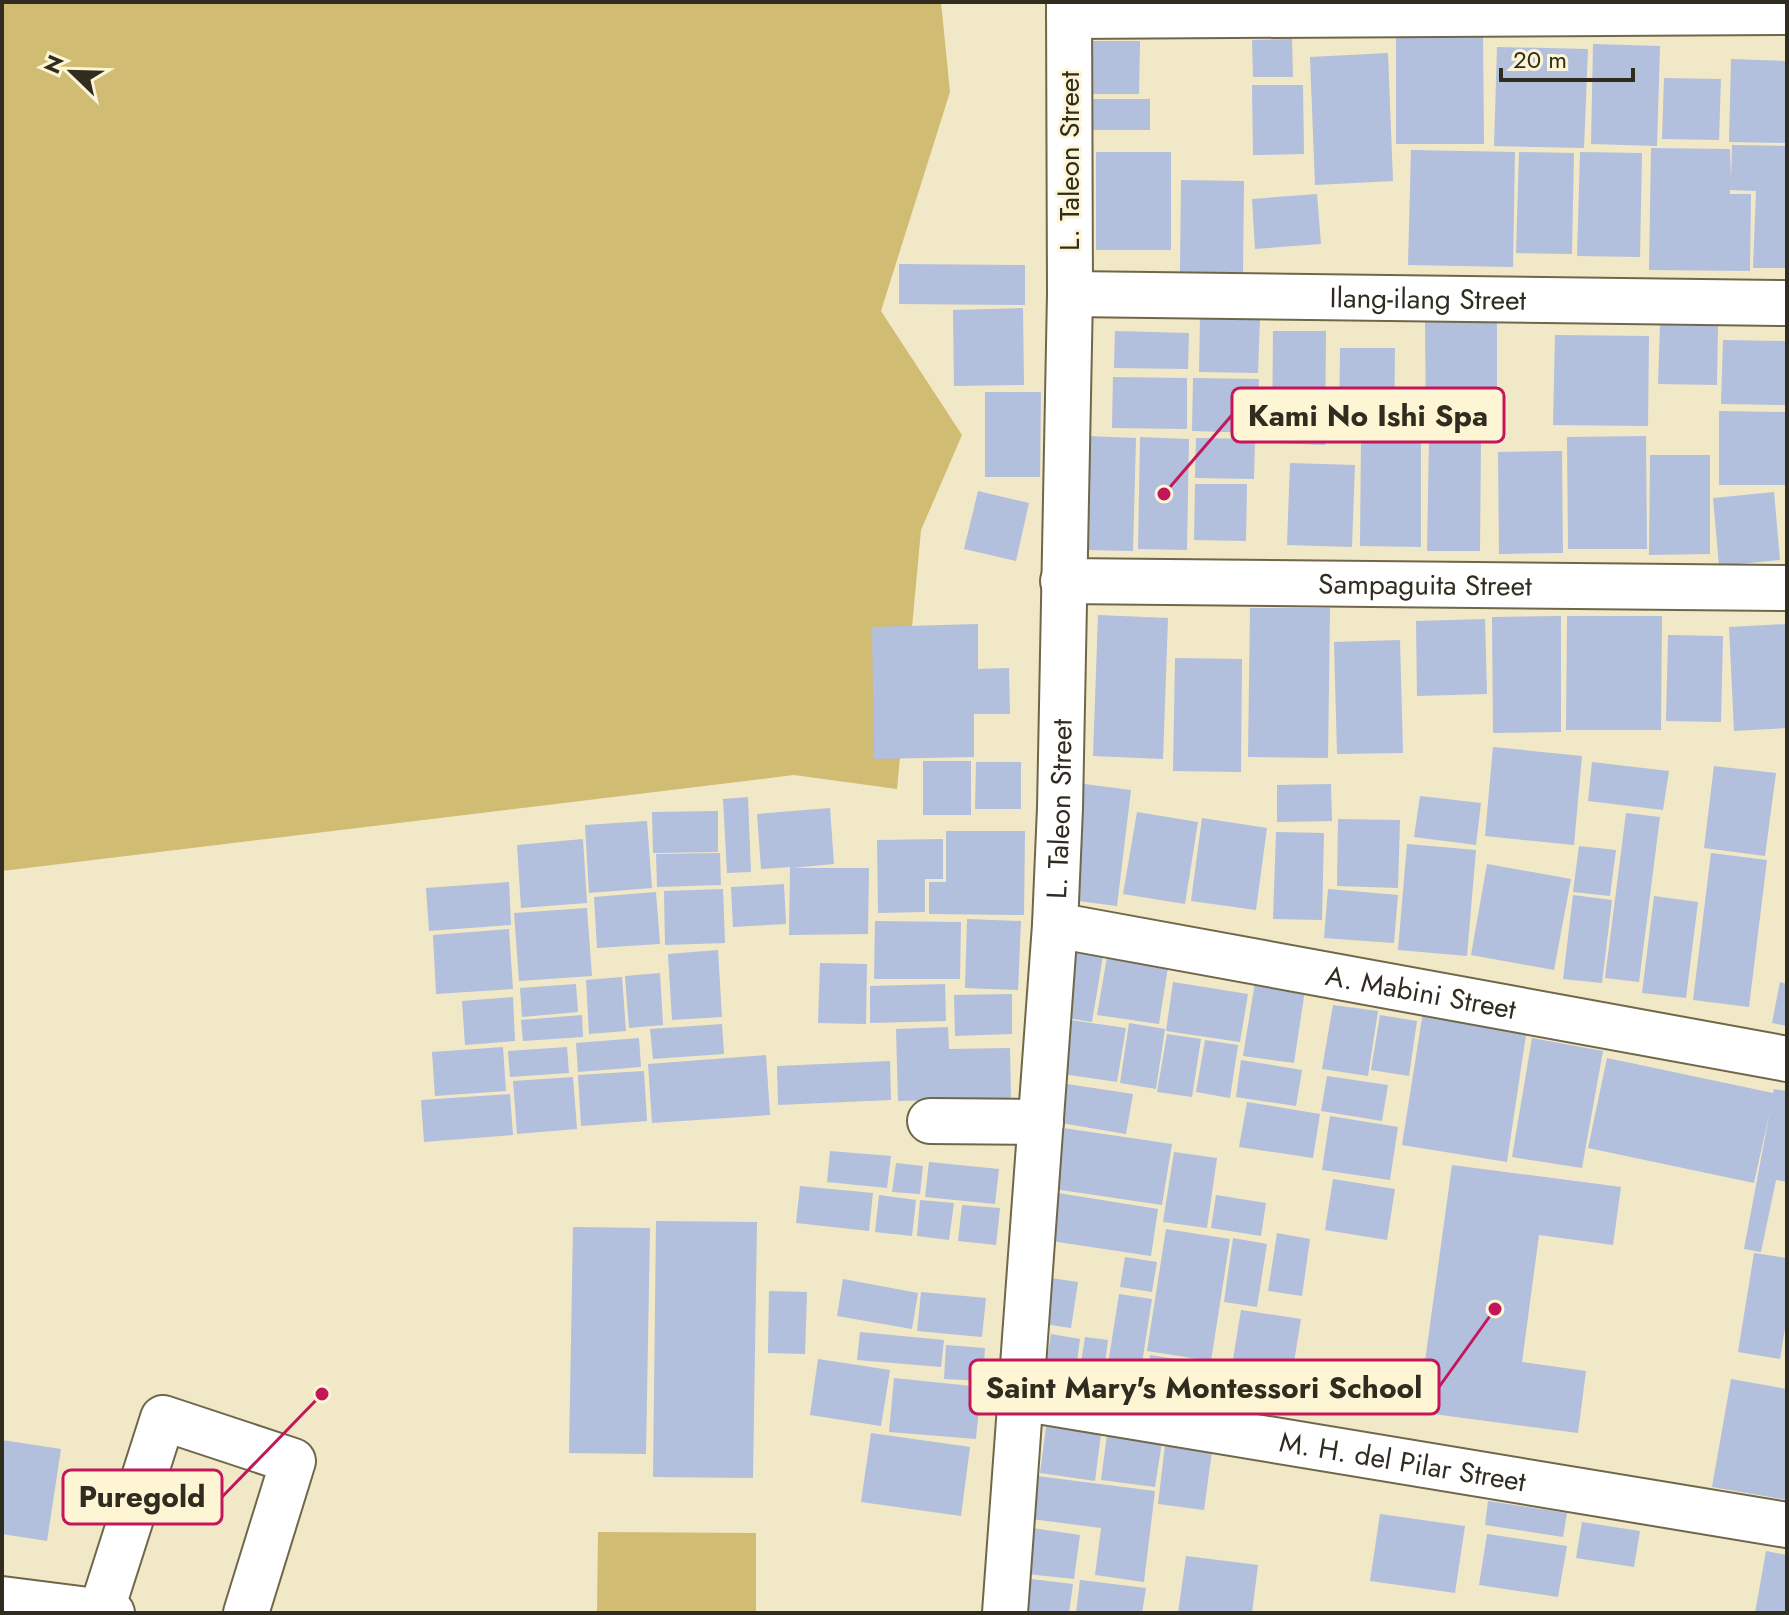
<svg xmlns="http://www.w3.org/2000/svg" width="1789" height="1615" viewBox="0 0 1789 1615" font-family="Jost,sans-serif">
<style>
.green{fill:#d0bc73}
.building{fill:#b2bfdd}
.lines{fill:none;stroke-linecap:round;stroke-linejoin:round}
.minor-casing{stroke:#6f6749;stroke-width:48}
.minor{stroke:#fff;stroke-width:44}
.labels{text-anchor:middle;stroke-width:6;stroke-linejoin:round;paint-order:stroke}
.street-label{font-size:28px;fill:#302d20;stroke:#fef5d4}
.leader{fill:none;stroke:#c2185b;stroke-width:3}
.callout-dot{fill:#c2185b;stroke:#fef5d4;stroke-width:3}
.callout{fill:#fef5d4;stroke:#c2185b;stroke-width:3}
.callout-label{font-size:30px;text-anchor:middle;font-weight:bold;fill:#302d20}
</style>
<rect width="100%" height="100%" fill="#f1e8c7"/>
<path class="green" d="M 2,2 L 941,2 L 950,92 L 881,311 L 962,435 L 921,530 L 897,789 L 794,775 L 2,871 Z
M 598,1532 L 756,1533 L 756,1613 L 597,1613 Z"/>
<path class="building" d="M 1396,35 L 1483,35 L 1484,144 L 1396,144 Z
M 1292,39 L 1293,77 L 1253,77 L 1252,40 Z
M 1090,41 L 1140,41 L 1139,94 L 1089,94 Z
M 1593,44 L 1660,46 L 1657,146 L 1591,144 Z
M 1497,47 L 1588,49 L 1584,148 L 1494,146 Z
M 1388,53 L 1393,181 L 1315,185 L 1310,57 Z
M 1731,59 L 1787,61 L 1787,143 L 1729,142 Z
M 1664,78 L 1721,79 L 1719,140 L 1662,139 Z
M 1252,85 L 1303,85 L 1304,154 L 1253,155 Z
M 1089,99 L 1150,99 L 1150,130 L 1089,130 Z
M 1732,145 L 1787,146 L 1787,268 L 1753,268 L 1756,191 L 1730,190 L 1730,194 L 1751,194 L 1750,271 L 1649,270 L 1651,148 L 1730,149 L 1731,179 Z
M 1411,150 L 1515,152 L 1513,267 L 1408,265 Z
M 1096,152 L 1171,152 L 1171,250 L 1096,250 Z
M 1519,152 L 1574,153 L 1572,254 L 1516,253 Z
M 1580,152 L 1642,153 L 1640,257 L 1577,256 Z
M 1181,180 L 1244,181 L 1243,273 L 1180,272 Z
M 1317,194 L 1321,244 L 1255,249 L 1252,199 Z
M 899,264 L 1025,265 L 1025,305 L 899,304 Z
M 1023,308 L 1024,385 L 954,386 L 953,310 Z
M 1200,317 L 1260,319 L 1258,373 L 1199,372 Z
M 1425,320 L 1497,320 L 1497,428 L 1426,428 Z
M 1660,325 L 1718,326 L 1717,385 L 1658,384 Z
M 1115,331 L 1189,333 L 1188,369 L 1114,368 Z
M 1273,331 L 1326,331 L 1325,445 L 1272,443 Z
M 1555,335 L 1649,336 L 1648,426 L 1553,425 Z
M 1723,340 L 1787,341 L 1787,405 L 1721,404 Z
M 1340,348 L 1395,348 L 1394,434 L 1339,434 Z
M 1113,377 L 1187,378 L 1187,429 L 1112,428 Z
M 1193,378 L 1259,379 L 1257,433 L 1192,431 Z
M 985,392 L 1041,392 L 1040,477 L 985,477 Z
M 1719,411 L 1787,412 L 1787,485 L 1719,485 Z
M 1087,436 L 1136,438 L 1133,551 L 1085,550 Z
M 1646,436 L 1647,549 L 1568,549 L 1567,437 Z
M 1140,437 L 1189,439 L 1187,550 L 1138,549 Z
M 1361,437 L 1421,437 L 1421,547 L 1360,546 Z
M 1196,438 L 1255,439 L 1254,479 L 1195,478 Z
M 1429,438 L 1481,438 L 1480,551 L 1427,551 Z
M 1562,451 L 1563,553 L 1499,554 L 1498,452 Z
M 1650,455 L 1710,455 L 1710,554 L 1649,555 Z
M 1290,463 L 1355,465 L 1352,547 L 1287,545 Z
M 1195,484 L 1247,484 L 1246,541 L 1194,540 Z
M 978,491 L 1029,503 L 1016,561 L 964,549 Z
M 1774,492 L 1780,560 L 1719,566 L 1713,498 Z
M 1250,608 L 1330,608 L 1328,758 L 1248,757 Z
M 1098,615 L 1168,618 L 1163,759 L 1093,756 Z
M 1561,616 L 1561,732 L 1493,733 L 1492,617 Z
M 1567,616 L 1662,616 L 1661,730 L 1566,730 Z
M 1485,619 L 1487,694 L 1417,696 L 1416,621 Z
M 978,624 L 978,669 L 1009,668 L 1010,714 L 974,714 L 974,757 L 874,759 L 872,627 Z
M 1787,624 L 1787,728 L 1734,731 L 1729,627 Z
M 1668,635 L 1723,636 L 1721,722 L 1666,721 Z
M 1400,640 L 1403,753 L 1337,754 L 1334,642 Z
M 1175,658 L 1242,659 L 1241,772 L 1173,771 Z
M 1493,747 L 1582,756 L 1574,845 L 1485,836 Z
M 923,761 L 971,761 L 971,815 L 923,815 Z
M 976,762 L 1021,762 L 1021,809 L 975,809 Z
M 1592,762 L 1669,771 L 1663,810 L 1588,801 Z
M 1714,766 L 1776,773 L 1765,856 L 1704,848 Z
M 1077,783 L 1131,790 L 1117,906 L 1063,899 Z
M 1331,784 L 1332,821 L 1277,822 L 1277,785 Z
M 1420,796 L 1481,803 L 1476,845 L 1414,837 Z
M 748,797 L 751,872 L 727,873 L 723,799 Z
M 830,808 L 834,864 L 792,868 L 869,868 L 868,934 L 789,935 L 790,867 L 761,869 L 757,814 Z
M 718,811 L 718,852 L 653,853 L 652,812 Z
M 1137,812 L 1198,822 L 1185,904 L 1123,894 Z
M 1626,813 L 1660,817 L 1639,982 L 1605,978 Z
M 1202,818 L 1267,828 L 1256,910 L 1191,901 Z
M 1338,819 L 1400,820 L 1398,888 L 1337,886 Z
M 647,821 L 652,888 L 589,893 L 585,825 Z
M 946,831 L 1025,831 L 1024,915 L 929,914 L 929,882 L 946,882 Z
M 1276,832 L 1324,833 L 1322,920 L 1273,919 Z
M 583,839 L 587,903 L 521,908 L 517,845 Z
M 943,839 L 943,879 L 925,879 L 925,912 L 878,913 L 877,840 Z
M 1407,844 L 1476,850 L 1467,956 L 1398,950 Z
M 1579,846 L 1616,850 L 1610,896 L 1573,892 Z
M 720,853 L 721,885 L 657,887 L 656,854 Z
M 1711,853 L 1767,860 L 1749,1007 L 1693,1000 Z
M 1487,864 L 1571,879 L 1554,970 L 1471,955 Z
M 509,882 L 511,925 L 429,931 L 426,888 Z
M 784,884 L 786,924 L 733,927 L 731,887 Z
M 723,889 L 725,943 L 665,945 L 664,891 Z
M 1328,889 L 1398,895 L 1394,943 L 1324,938 Z
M 656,892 L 660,944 L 597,948 L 594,897 Z
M 1573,895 L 1612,900 L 1602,983 L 1563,979 Z
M 1654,896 L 1698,902 L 1686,998 L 1642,993 Z
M 587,908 L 592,976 L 519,981 L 514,913 Z
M 967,919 L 1021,921 L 1018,990 L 965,988 Z
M 875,921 L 961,922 L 960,979 L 874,979 Z
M 509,929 L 513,989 L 436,994 L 433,935 Z
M 718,950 L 722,1017 L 672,1020 L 668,954 Z
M 1071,951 L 1103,956 L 1092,1022 L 1061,1017 Z
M 1107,957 L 1168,967 L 1159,1024 L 1097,1015 Z
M 820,963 L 867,964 L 866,1024 L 818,1023 Z
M 660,973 L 663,1025 L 629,1028 L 625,976 Z
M 622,977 L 626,1031 L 589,1034 L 586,980 Z
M 1173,982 L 1248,994 L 1240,1042 L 1166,1031 Z
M 1255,982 L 1305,990 L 1294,1063 L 1243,1056 Z
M 1780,982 L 1787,984 L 1787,1026 L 1772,1023 Z
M 576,984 L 578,1012 L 522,1017 L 520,988 Z
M 945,984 L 946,1021 L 870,1023 L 870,986 Z
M 1012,994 L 1012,1034 L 955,1036 L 954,995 Z
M 513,997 L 515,1041 L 465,1045 L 462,1001 Z
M 1333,1005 L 1378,1011 L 1368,1076 L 1322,1069 Z
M 1423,1012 L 1527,1028 L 1507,1162 L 1402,1145 Z
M 582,1015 L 583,1037 L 523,1041 L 521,1020 Z
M 1380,1015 L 1417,1021 L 1409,1076 L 1371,1070 Z
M 1071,1020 L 1126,1028 L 1117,1082 L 1063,1074 Z
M 1129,1023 L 1165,1029 L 1156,1089 L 1120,1083 Z
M 722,1024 L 724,1054 L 653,1059 L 650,1029 Z
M 948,1027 L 949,1049 L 1010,1048 L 1011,1098 L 898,1101 L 896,1029 Z
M 1167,1034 L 1201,1039 L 1192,1097 L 1157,1092 Z
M 639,1038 L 641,1067 L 578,1072 L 576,1043 Z
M 1532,1038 L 1603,1051 L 1582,1168 L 1512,1157 Z
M 1205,1040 L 1238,1045 L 1230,1098 L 1196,1092 Z
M 503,1047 L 506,1091 L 435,1096 L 432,1052 Z
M 567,1047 L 569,1073 L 510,1077 L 508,1051 Z
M 766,1055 L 770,1115 L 652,1123 L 648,1064 Z
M 1607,1058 L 1773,1093 L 1774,1089 L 1787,1091 L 1787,1182 L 1776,1180 L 1761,1252 L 1744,1249 L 1770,1111 L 1754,1183 L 1588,1148 Z
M 1241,1060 L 1302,1070 L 1296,1106 L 1236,1097 Z
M 890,1061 L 891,1100 L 778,1105 L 777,1066 Z
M 644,1071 L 647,1121 L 581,1126 L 578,1075 Z
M 1327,1076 L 1388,1085 L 1382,1121 L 1321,1111 Z
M 573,1077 L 577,1129 L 517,1134 L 513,1081 Z
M 1067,1084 L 1133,1094 L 1126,1134 L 1061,1123 Z
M 510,1094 L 513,1135 L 424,1142 L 421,1100 Z
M 1247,1102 L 1320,1114 L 1313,1158 L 1239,1147 Z
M 1330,1116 L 1398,1127 L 1390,1180 L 1322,1170 Z
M 1063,1128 L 1172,1144 L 1162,1205 L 1054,1189 Z
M 830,1151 L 891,1156 L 887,1188 L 827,1182 Z
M 1174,1152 L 1217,1158 L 1207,1228 L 1163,1222 Z
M 929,1162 L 999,1169 L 995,1204 L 925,1197 Z
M 896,1163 L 923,1166 L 920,1194 L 892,1192 Z
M 1452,1165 L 1621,1187 L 1613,1245 L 1539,1235 L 1522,1362 L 1586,1371 L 1578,1433 L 1418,1412 Z
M 1333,1179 L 1395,1189 L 1387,1240 L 1325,1230 Z
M 800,1186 L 873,1193 L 869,1231 L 796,1223 Z
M 1058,1193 L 1158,1209 L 1151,1256 L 1051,1241 Z
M 879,1195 L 916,1200 L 912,1236 L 875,1232 Z
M 1216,1195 L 1266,1203 L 1261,1236 L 1211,1228 Z
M 920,1200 L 954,1203 L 949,1240 L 917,1236 Z
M 962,1205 L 1000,1208 L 996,1245 L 958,1241 Z
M 656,1221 L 757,1222 L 753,1478 L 653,1477 Z
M 573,1227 L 650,1228 L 646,1454 L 569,1453 Z
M 1166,1229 L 1230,1239 L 1211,1361 L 1147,1351 Z
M 1277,1233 L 1310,1239 L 1302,1296 L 1268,1291 Z
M 1233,1238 L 1267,1244 L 1257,1307 L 1224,1302 Z
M 1754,1253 L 1787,1258 L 1787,1316 L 1780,1359 L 1738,1352 Z
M 1125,1257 L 1157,1262 L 1152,1292 L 1120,1287 Z
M 1051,1278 L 1078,1282 L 1071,1328 L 1044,1324 Z
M 843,1279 L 918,1293 L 912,1329 L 837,1316 Z
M 769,1291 L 807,1292 L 805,1354 L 768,1353 Z
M 921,1292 L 986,1298 L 982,1337 L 917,1331 Z
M 1119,1294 L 1152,1299 L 1139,1382 L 1106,1377 Z
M 1241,1310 L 1301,1319 L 1288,1399 L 1228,1390 Z
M 860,1332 L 944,1340 L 941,1367 L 857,1360 Z
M 1051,1334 L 1080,1339 L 1075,1376 L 1045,1371 Z
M 1085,1337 L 1108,1340 L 1103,1380 L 1079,1376 Z
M 946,1345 L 985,1348 L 983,1381 L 944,1379 Z
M 1150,1355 L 1208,1364 L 1203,1394 L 1146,1385 Z
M 818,1359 L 890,1370 L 881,1426 L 810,1415 Z
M 894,1378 L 981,1387 L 976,1439 L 889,1432 Z
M 1731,1379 L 1787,1389 L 1787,1500 L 1712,1487 Z
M 1046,1427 L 1101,1434 L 1095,1481 L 1040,1473 Z
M 871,1433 L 970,1447 L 961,1516 L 861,1502 Z
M 1107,1435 L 1162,1442 L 1155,1487 L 1101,1480 Z
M 2,1440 L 61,1449 L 47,1541 L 2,1534 Z
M 1165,1445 L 1212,1451 L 1204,1510 L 1158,1504 Z
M 1037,1476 L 1155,1491 L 1144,1582 L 1095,1575 L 1101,1528 L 1031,1519 Z
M 1488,1501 L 1567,1513 L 1563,1537 L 1485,1525 Z
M 1380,1514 L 1465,1526 L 1455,1593 L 1370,1581 Z
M 1582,1522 L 1640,1531 L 1634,1567 L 1576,1558 Z
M 1032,1528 L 1080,1535 L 1074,1579 L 1027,1574 Z
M 1487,1534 L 1567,1546 L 1558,1597 L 1479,1585 Z
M 1766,1551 L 1787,1555 L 1787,1613 L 1755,1613 Z
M 1186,1556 L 1258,1565 L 1252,1613 L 1178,1613 Z
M 1023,1578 L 1073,1584 L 1069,1613 L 1018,1613 Z
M 1080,1580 L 1146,1588 L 1142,1613 L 1076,1613 Z"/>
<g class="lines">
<defs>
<g id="minor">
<path d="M 1069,16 L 1787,12"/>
<path id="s1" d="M 1070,294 L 1787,303"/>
<path id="s2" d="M 1063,581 L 1787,588"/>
<path id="s3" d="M 1055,925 L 1787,1059"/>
<path d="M 930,1121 L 1041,1122"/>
<path id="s4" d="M 1020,1398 L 1787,1525"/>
<path d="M 2,1599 L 112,1613"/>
<path d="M 101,1612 L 163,1418 L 293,1461 L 246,1613"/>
<path id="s5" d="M 1005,1613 L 1055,925 L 1060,808 L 1070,294 L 1069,2"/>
</g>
</defs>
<use href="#minor" class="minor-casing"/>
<use href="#minor" class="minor"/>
</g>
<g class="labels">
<g class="street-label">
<text transform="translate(1069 161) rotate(-90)" y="10">L. Taleon Street</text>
<text dy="10" stroke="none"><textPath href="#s1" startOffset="358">Ilang-ilang Street</textPath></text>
<text dy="10" stroke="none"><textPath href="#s2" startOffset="362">Sampaguita Street</textPath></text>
<text dy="10" stroke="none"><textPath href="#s5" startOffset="806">L. Taleon Street</textPath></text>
<text dy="10" stroke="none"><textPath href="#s3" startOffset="372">A. Mabini Street</textPath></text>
<text dy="10" stroke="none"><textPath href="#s4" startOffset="388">M. H. del Pilar Street</textPath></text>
</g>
</g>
<path class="leader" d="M1164 494L1232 415M1495 1309L1439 1387M322 1394L222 1497"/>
<g class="callout-dot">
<circle cx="1164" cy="494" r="8"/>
<circle cx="1495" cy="1309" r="8"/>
<circle cx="322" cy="1394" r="8"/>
</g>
<g class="callout">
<rect x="1232" y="388" width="272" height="54" rx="8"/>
<rect x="970" y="1360" width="469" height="54" rx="8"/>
<rect x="63" y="1470" width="159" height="54" rx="8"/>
</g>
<g class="callout-label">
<text x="1368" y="426">Kami No Ishi Spa</text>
<text x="1204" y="1398">Saint Mary's Montessori School</text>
<text x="142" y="1507">Puregold</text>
</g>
<rect width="1789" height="1615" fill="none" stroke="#302d20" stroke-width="8"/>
<g transform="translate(72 72) rotate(293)" stroke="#fef5d4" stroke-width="6" paint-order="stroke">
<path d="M0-6L14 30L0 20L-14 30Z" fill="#302d20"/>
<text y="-12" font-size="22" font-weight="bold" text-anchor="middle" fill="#302d20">N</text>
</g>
<path d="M1501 68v12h132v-12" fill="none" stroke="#302d20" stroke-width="4"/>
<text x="1513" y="68" font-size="24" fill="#302d20" stroke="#fef5d4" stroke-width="6" paint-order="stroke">20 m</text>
</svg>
